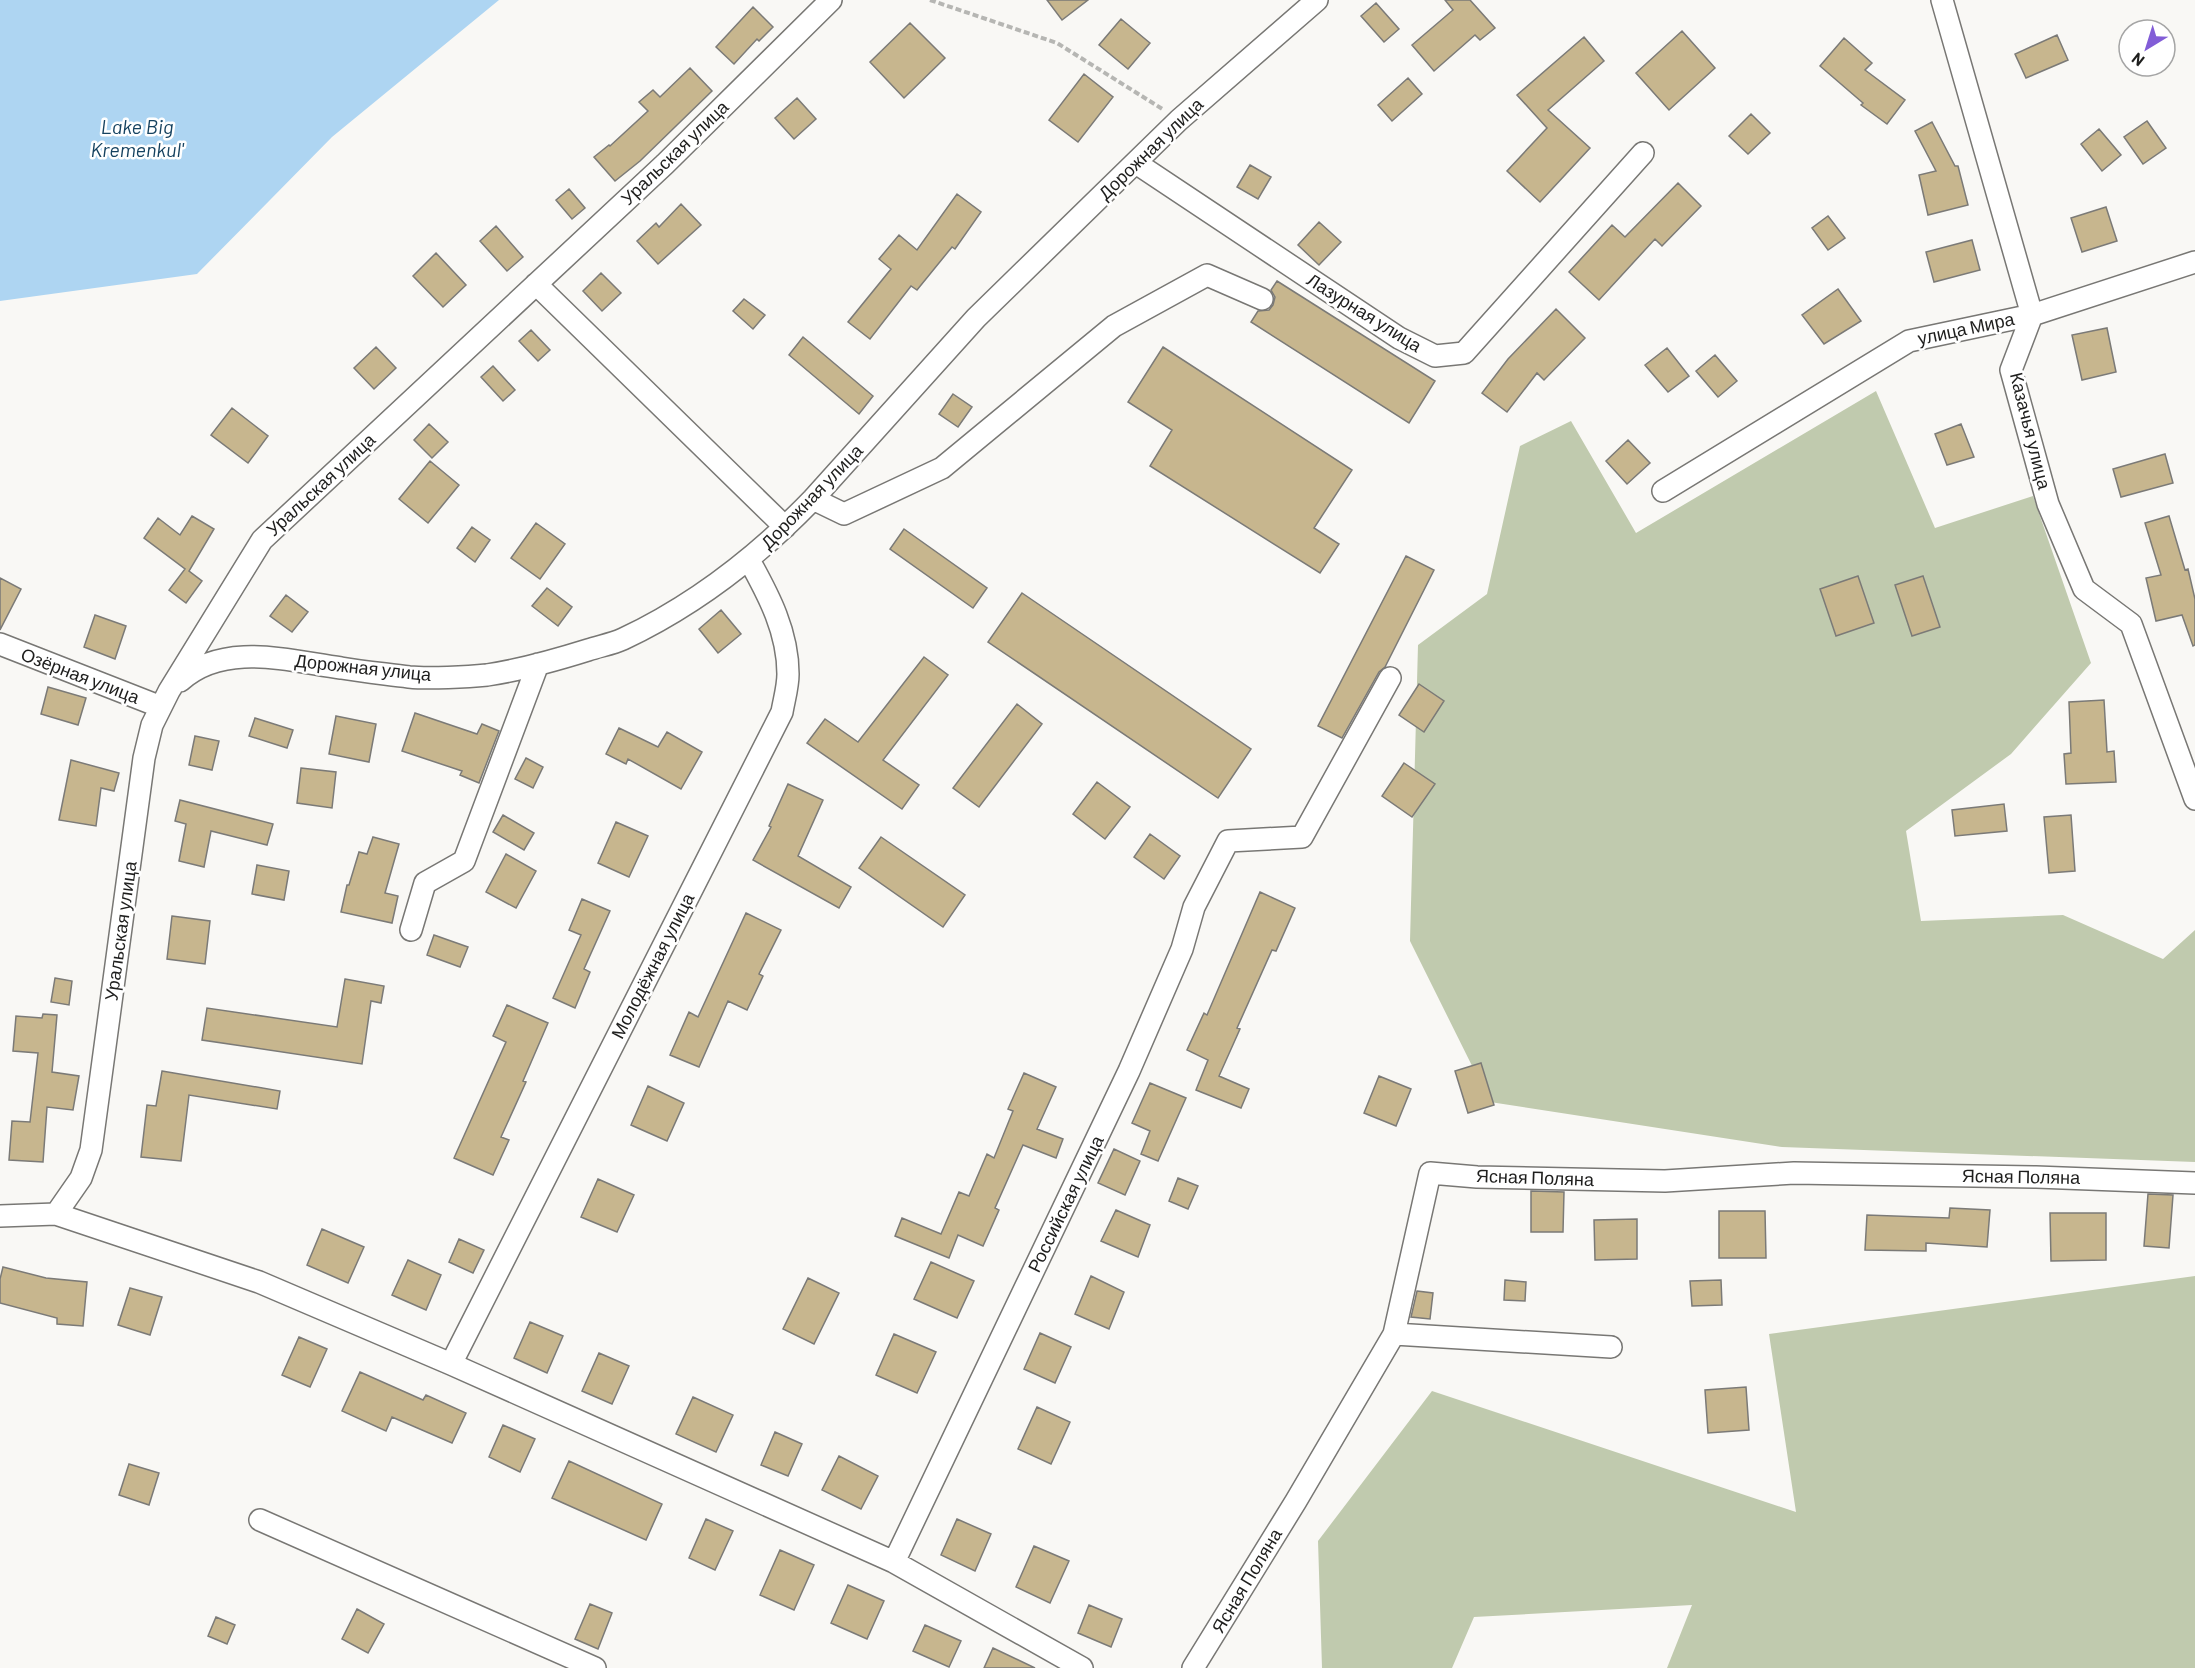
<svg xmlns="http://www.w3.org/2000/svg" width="2195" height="1668" viewBox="0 0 2195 1668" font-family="Barlow,sans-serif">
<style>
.green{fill:#c0caae}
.water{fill:#aed5f2}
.building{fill:#c7b68e;stroke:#7b7a77;stroke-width:1.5}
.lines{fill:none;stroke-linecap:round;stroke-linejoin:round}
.minor-casing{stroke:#787774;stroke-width:24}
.path{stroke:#b6b6b3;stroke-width:4;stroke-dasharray:6 3;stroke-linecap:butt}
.minor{stroke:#fff;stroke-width:21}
.labels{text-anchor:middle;stroke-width:5;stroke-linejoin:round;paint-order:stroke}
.street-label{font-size:18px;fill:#1e1e1d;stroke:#fff}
.water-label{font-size:20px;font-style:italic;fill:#154260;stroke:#fff}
</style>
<rect width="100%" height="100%" fill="#f9f8f5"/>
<path class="green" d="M 1876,391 L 1935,528 L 2033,496 L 2091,663 L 2011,754 L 1906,831 L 1921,921 L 2063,915 L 2163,959 L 2195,930 L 2195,1162 L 1782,1147 L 1490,1102 L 1410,941 L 1418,645 L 1487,594 L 1520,446 L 1571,421 L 1636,533 Z
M 2195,1276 L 2195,1668 L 1667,1668 L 1692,1605 L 1474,1617 L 1452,1668 L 1322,1668 L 1318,1541 L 1432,1391 L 1796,1512 L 1769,1334 Z"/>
<path class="water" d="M 0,0 L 499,0 L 332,137 L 197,274 L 0,301 Z"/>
<path class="building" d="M 1047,0 L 1088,0 L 1062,20 Z
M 1445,0 L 1470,0 L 1495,28 L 1480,40 L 1475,35 L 1434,71 L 1412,45 L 1453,10 Z
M 1376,3 L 1399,29 L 1384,42 L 1361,16 Z
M 753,7 L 773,27 L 759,41 L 757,39 L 734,64 L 716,47 Z
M 1121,19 L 1150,43 L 1128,69 L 1099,45 Z
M 910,23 L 945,58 L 904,98 L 870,62 Z
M 1682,31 L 1715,68 L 1669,110 L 1636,73 Z
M 2057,35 L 2068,60 L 2026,78 L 2015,54 Z
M 1584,37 L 1604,61 L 1548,110 L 1590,148 L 1540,202 L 1507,171 L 1547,128 L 1517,95 Z
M 1844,38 L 1872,63 L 1865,70 L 1905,100 L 1887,124 L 1861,105 L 1863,103 L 1820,66 Z
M 690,68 L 712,91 L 640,161 L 615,181 L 594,157 L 609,145 L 610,146 L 648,111 L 639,102 L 653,90 L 660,97 Z
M 1084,74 L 1113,97 L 1078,142 L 1049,120 Z
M 1408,78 L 1422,94 L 1392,121 L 1378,105 Z
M 797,98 L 816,119 L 794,139 L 775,118 Z
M 1751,114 L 1770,133 L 1748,154 L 1729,136 Z
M 2147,121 L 2166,148 L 2143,164 L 2124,137 Z
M 1932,122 L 1955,166 L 1958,166 L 1968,205 L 1928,215 L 1919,175 L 1936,171 L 1915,131 Z
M 2099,129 L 2121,155 L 2102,171 L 2081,144 Z
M 1250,165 L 1271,177 L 1258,199 L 1237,187 Z
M 1678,183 L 1701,206 L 1662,246 L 1655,239 L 1599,300 L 1569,272 L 1612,225 L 1625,237 Z
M 569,189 L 585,208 L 572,219 L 556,200 Z
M 957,194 L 981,212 L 955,249 L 952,247 L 917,290 L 911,286 L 870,339 L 848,322 L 891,269 L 879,259 L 899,235 L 917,250 Z
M 681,204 L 701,225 L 658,264 L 637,241 L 656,223 L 659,227 Z
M 2106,207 L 2117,241 L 2082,252 L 2071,218 Z
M 1828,216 L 1845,238 L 1828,250 L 1812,228 Z
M 1319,222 L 1341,242 L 1319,265 L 1298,245 Z
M 496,226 L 523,257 L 507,271 L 480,241 Z
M 1972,240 L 1980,270 L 1934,282 L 1926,252 Z
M 436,253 L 466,285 L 443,307 L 413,276 Z
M 601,273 L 621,293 L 602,311 L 583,291 Z
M 1277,281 L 1435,381 L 1409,423 L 1251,322 L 1258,311 L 1269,310 L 1273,305 L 1275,297 L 1271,290 Z
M 1838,289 L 1861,321 L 1824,344 L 1802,315 Z
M 744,299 L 765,315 L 753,329 L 733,311 Z
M 1556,309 L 1585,338 L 1544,380 L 1537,373 L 1507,412 L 1482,393 L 1508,359 Z
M 2107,328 L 2116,372 L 2082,380 L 2072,335 Z
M 531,330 L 550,350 L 538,361 L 519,341 Z
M 803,337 L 873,396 L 859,414 L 789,355 Z
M 376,347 L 396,368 L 374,389 L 354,368 Z
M 1163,347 L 1352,470 L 1314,528 L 1339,544 L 1320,573 L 1150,466 L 1172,430 L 1128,402 Z
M 1667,348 L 1689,376 L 1668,392 L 1645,365 Z
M 1715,355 L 1737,381 L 1718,397 L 1696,371 Z
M 493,366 L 515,390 L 503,401 L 481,377 Z
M 953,394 L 972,407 L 958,427 L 939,414 Z
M 232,408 L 268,436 L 248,463 L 211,435 Z
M 429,424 L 448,442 L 432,458 L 414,440 Z
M 1961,424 L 1974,457 L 1947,465 L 1935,434 Z
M 1628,440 L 1650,463 L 1627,484 L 1606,461 Z
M 2165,454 L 2173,483 L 2121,497 L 2113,469 Z
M 430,461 L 459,485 L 428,523 L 399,499 Z
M 192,516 L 214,529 L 189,571 L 202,581 L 186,603 L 169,590 L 185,569 L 144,538 L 158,518 L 180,535 Z
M 2169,516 L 2185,570 L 2188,569 L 2195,599 L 2195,645 L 2193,646 L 2182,615 L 2156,621 L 2146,578 L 2161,575 L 2145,523 Z
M 536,523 L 565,544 L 540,579 L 511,558 Z
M 472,527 L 490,540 L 475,562 L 457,548 Z
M 904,529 L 987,588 L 973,608 L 890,549 Z
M 1406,556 L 1434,570 L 1385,667 L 1379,672 L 1342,738 L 1318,726 Z
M 1858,576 L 1874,623 L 1836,636 L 1820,589 Z
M 1923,576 L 1940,627 L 1912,636 L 1895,585 Z
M 0,578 L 21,589 L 0,630 Z
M 547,588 L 572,607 L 558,626 L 532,606 Z
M 1022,593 L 1251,749 L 1218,798 L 988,642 Z
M 286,595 L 308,612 L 292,632 L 270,616 Z
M 721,610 L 741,634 L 718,653 L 699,629 Z
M 95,615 L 126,626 L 115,659 L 84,647 Z
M 924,657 L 948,675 L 883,760 L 919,785 L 902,809 L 807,743 L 825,719 L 858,742 Z
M 1419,684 L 1444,701 L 1424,732 L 1399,715 Z
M 48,687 L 86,698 L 78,725 L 41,714 Z
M 2104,700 L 2107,752 L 2114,751 L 2116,782 L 2066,784 L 2064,754 L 2071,753 L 2069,702 Z
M 1017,704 L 1042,724 L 979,807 L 953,788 Z
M 415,713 L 477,734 L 482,724 L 499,731 L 479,783 L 460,775 L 462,771 L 402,751 Z
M 336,716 L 376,724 L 369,762 L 329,754 Z
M 255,718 L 293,730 L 287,748 L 249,736 Z
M 619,728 L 658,747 L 667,732 L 702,752 L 681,789 L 628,759 L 626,764 L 606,754 Z
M 195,736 L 219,741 L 212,770 L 189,765 Z
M 526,758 L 543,767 L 533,788 L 515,779 Z
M 71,760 L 119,773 L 114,791 L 101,788 L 96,826 L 59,820 Z
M 1404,763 L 1435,784 L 1412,817 L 1382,796 Z
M 301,768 L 336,772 L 332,808 L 297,803 Z
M 1097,782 L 1130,807 L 1105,839 L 1073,814 Z
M 788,784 L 823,800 L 798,856 L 851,887 L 839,908 L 753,860 L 771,827 L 769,826 Z
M 180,800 L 273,824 L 267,845 L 211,831 L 204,867 L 179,861 L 186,824 L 175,821 Z
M 2004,804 L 2007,831 L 1955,836 L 1952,810 Z
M 503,815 L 534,833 L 524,850 L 493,832 Z
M 2071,815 L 2075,871 L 2049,873 L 2044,817 Z
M 616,822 L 648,836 L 629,877 L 598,863 Z
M 1150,834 L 1180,856 L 1164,879 L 1134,857 Z
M 373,837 L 399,844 L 385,893 L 398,896 L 392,923 L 341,912 L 347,885 L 349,885 L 359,852 L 367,854 Z
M 881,837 L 965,895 L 943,927 L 859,868 Z
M 506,854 L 536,871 L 516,908 L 486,892 Z
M 257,865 L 289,871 L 284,900 L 252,894 Z
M 1260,892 L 1295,908 L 1276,951 L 1272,950 L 1237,1028 L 1240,1029 L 1219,1076 L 1249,1089 L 1241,1108 L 1196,1090 L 1208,1060 L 1187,1050 L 1204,1013 L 1207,1015 Z
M 582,899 L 610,911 L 584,969 L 590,972 L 575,1008 L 553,998 L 581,935 L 569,930 Z
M 746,913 L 781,930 L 759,974 L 763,976 L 747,1010 L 728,1001 L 699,1067 L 670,1055 L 689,1012 L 698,1017 Z
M 172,916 L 210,921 L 205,964 L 167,959 Z
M 434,935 L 468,947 L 460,967 L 427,955 Z
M 55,978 L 72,981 L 69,1005 L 51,1002 Z
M 345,979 L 384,986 L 381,1003 L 371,1001 L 362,1064 L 202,1040 L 207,1008 L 337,1027 Z
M 507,1005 L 548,1023 L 523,1081 L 526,1082 L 501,1137 L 509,1140 L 493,1175 L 454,1158 L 506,1042 L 493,1036 Z
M 43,1014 L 57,1015 L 52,1072 L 79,1076 L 73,1110 L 47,1107 L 43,1162 L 9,1160 L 12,1121 L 30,1122 L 38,1053 L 13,1051 L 16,1016 L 42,1018 Z
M 1481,1063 L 1494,1105 L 1468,1113 L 1455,1071 Z
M 162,1071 L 280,1091 L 277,1109 L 189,1095 L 181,1161 L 141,1157 L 147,1105 L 156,1106 Z
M 1024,1073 L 1056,1087 L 1037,1129 L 1063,1139 L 1056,1158 L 1023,1145 L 995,1208 L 999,1210 L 983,1246 L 958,1235 L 949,1258 L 895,1236 L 902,1218 L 941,1234 L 959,1192 L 969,1196 L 987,1154 L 994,1158 L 1013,1111 L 1008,1109 Z
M 1379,1076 L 1411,1089 L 1396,1126 L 1364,1113 Z
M 1150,1083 L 1186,1098 L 1158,1161 L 1141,1154 L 1150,1131 L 1132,1123 Z
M 648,1086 L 684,1103 L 667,1141 L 631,1125 Z
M 1114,1149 L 1140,1161 L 1125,1195 L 1098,1183 Z
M 1178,1178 L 1198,1186 L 1188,1209 L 1169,1201 Z
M 598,1179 L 634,1195 L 617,1232 L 581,1217 Z
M 1531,1191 L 1564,1192 L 1563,1232 L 1531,1232 Z
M 2148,1194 L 2173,1195 L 2169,1248 L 2144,1246 Z
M 1950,1208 L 1990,1210 L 1987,1247 L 1926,1243 L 1926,1251 L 1865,1250 L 1867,1215 L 1949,1218 Z
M 1116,1210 L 1150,1225 L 1138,1257 L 1101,1241 Z
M 1719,1211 L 1765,1211 L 1766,1258 L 1719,1258 Z
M 2050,1213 L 2106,1213 L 2106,1260 L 2051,1261 Z
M 1637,1219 L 1637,1259 L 1595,1260 L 1594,1220 Z
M 322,1229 L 364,1247 L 348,1283 L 307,1265 Z
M 459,1239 L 484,1250 L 473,1273 L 449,1262 Z
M 408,1260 L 441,1275 L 426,1310 L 392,1295 Z
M 931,1262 L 974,1281 L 957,1318 L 914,1299 Z
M 3,1267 L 46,1278 L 87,1282 L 83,1326 L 57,1324 L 57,1318 L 0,1303 L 0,1279 Z
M 1091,1276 L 1124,1292 L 1109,1329 L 1075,1314 Z
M 808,1278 L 839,1293 L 814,1344 L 783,1329 Z
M 1505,1280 L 1526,1282 L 1525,1301 L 1504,1300 Z
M 1721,1280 L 1722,1305 L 1692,1306 L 1690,1281 Z
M 130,1288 L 162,1297 L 150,1335 L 118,1325 Z
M 1417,1291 L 1433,1293 L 1430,1319 L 1411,1317 Z
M 530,1322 L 563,1336 L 547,1373 L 514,1358 Z
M 1040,1333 L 1071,1347 L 1055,1383 L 1024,1369 Z
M 894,1334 L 936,1352 L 917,1393 L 876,1375 Z
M 299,1337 L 327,1349 L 310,1387 L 282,1375 Z
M 599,1353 L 629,1366 L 612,1404 L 582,1391 Z
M 360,1372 L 423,1400 L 426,1395 L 466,1413 L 452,1443 L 392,1417 L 386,1431 L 342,1411 Z
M 1746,1387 L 1749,1430 L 1708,1433 L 1705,1390 Z
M 693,1397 L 733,1415 L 716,1452 L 676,1434 Z
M 1037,1407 L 1070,1422 L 1051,1464 L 1018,1449 Z
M 503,1425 L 535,1439 L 520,1472 L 489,1457 Z
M 775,1432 L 802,1444 L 788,1476 L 761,1465 Z
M 839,1456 L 878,1476 L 861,1509 L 822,1490 Z
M 569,1461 L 662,1504 L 646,1540 L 552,1498 Z
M 129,1464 L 159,1473 L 149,1505 L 119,1495 Z
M 706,1519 L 733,1531 L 715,1570 L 689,1558 Z
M 957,1519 L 991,1534 L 975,1571 L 941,1555 Z
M 1034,1546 L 1069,1561 L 1050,1603 L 1016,1587 Z
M 780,1550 L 814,1565 L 794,1610 L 760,1595 Z
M 848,1585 L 884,1601 L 867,1639 L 831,1623 Z
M 590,1604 L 612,1613 L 598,1649 L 575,1639 Z
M 1089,1605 L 1122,1619 L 1111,1647 L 1078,1633 Z
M 357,1609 L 384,1624 L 368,1653 L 342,1639 Z
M 216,1617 L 235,1625 L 227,1644 L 208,1636 Z
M 925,1625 L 961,1641 L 949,1667 L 913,1651 Z
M 993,1648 L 1035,1668 L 984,1668 Z"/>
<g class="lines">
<defs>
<path id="minor" d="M 1942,0 L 2032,315 L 2011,370 L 2048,504 L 2084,589 L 2131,624 L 2195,799
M 1136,163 L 1399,338 L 1435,356 L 1464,353 L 1643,153
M 536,284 L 785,527
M 1663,491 L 1909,341 L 2032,315 L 2195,262
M 813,499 L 844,514 L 942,468 L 1114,326 L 1207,275 L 1262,299
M 0,644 L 161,707
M 180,681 C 224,641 289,661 341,668 C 364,672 387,674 409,677 C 428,679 468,677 487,675 C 521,670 556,660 588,650 C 600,646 612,644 623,639 C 695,605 758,556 813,499 L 976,318 L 1179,120 L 1317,0
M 411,930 L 425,883 L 464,861 L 538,664
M 56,1214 L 259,1282 L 451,1364 L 894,1562 L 1082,1668
M 0,1216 L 56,1214 L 81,1178 L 91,1150 L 144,758 L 152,725 L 169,691 L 262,540 L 665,164 L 831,0
M 1394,1334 L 1611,1347
M 451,1364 L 782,712 C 784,700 788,687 788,674 C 788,632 769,596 749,560
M 260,1520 L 595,1668
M 894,1562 L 1129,1071 L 1182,949 L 1194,907 L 1228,841 L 1302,837 L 1390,678
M 1193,1668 L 1296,1501 L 1394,1334 L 1430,1173 L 1477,1177 L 1665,1181 L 1794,1173 L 2036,1177 L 2195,1183"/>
</defs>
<use href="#minor" class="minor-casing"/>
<path class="path" d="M 930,0 L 1057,43 L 1164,110"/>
<use href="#minor" class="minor"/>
</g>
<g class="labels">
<g class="street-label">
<text transform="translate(1151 149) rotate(-44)" y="6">Дорожная улица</text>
<text transform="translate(675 153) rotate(-44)" y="6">Уральская улица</text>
<text transform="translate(1364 313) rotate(32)" y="6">Лазурная улица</text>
<text transform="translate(1966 329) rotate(-12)" y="6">улица Мира</text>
<text transform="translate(2030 431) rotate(76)" y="6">Казачья улица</text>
<text transform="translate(321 485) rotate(-43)" y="6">Уральская улица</text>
<text transform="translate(812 497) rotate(-46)" y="6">Дорожная улица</text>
<text transform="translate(363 668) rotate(6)" y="6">Дорожная улица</text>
<text transform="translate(80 676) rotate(21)" y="6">Озёрная улица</text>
<text transform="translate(121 931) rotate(-82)" y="6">Уральская улица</text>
<text transform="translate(653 966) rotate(-63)" y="6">Молодёжная улица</text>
<text transform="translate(2021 1177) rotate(1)" y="6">Ясная Поляна</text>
<text transform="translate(1535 1178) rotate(2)" y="6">Ясная Поляна</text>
<text transform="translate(1066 1204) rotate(-64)" y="6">Российская улица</text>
<text transform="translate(1247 1581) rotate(-59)" y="6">Ясная Поляна</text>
</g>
<g class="water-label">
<text x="137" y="134">Lake Big<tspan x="137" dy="23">Kremenkul'</tspan></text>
</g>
</g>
<g transform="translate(2147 48) rotate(218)"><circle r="28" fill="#ffffff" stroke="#a5a5a5" stroke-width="1.5"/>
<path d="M0-4.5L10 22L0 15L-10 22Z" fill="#825dd7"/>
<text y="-9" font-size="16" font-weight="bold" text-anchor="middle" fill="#1e1e1d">N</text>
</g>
</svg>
